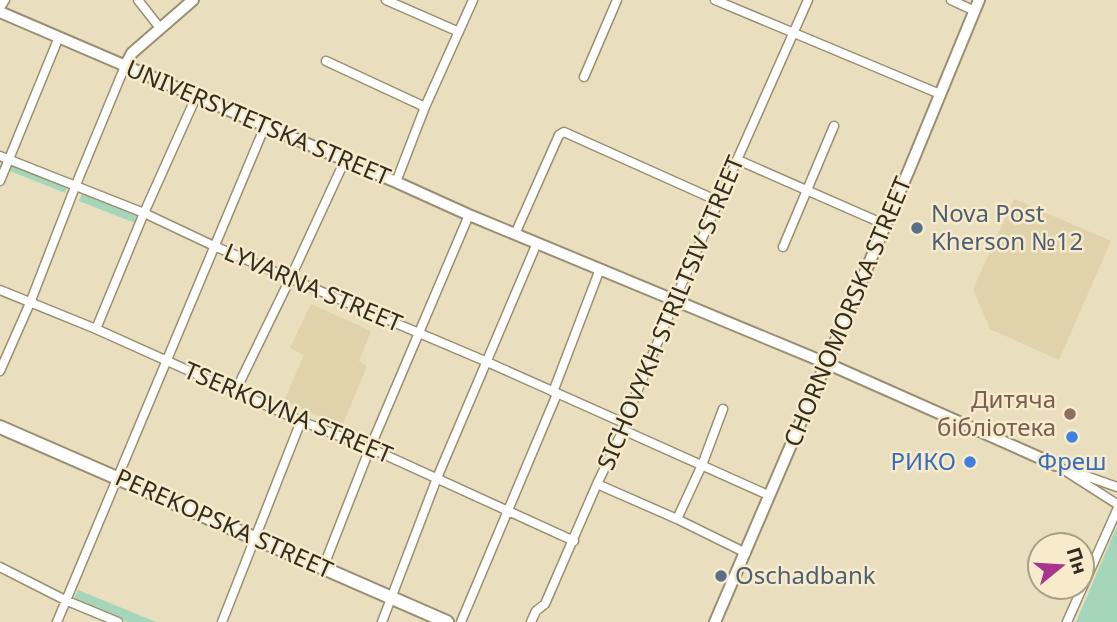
<svg xmlns="http://www.w3.org/2000/svg" width="1117" height="622" viewBox="0 0 1117 622" font-family="'Noto Sans',sans-serif">
<style>
.built{fill:#e0d3ac}
.green{fill:#a5d6ba}
.lines{fill:none;stroke-linecap:round;stroke-linejoin:round}
.minor-casing{stroke:#9a8f72;stroke-width:11}
.tertiary-casing{stroke:#9a8f72;stroke-width:14}
.primary-casing{stroke:#9a8f72;stroke-width:16}
.minor{stroke:#fff;stroke-width:8}
.tertiary{stroke:#fff;stroke-width:10}
.primary{stroke:#fff;stroke-width:12}
.service-dot{fill:#5c6f8a;stroke:#f7ebcb;stroke-width:2.5}
.education-dot{fill:#8d6e63;stroke:#f7ebcb;stroke-width:2.5}
.shop-dot{fill:#3f7fe0;stroke:#f7ebcb;stroke-width:2.5}
.labels{text-anchor:middle;stroke-width:5;stroke-linejoin:round;paint-order:stroke}
.street-label{font-size:24px;fill:#322d21;stroke:#f7ebcb}
.service-label{font-size:24px;fill:#4e5e75;stroke:#f7ebcb;text-anchor:start}
.education-label{font-size:24px;fill:#785e54;stroke:#f7ebcb;text-anchor:end}
.shop-label{font-size:24px;fill:#366cbe;stroke:#f7ebcb;text-anchor:end}
</style>
<rect width="100%" height="100%" fill="#e9debe"/>
<path class="built" d="M 1014,199 L 1111,241 L 1059,360 L 990,329 L 973,289 Z
M 311,304 L 371,331 L 359,361 L 367,366 L 342,426 L 284,401 L 304,355 L 290,348 Z"/>
<path class="green" d="M 12,165 L 67,188 L 65,193 L 10,171 Z
M 82,193 L 139,215 L 135,223 L 79,201 Z
M 1117,526 L 1117,622 L 1076,622 Z
M 78,590 L 156,622 L 128,622 L 73,601 Z"/>
<g class="lines">
<defs>
<path id="minor" d="M 138,0 L 160,28
M 386,0 L 459,32
M 715,0 L 940,94
M 951,0 L 975,11
M 0,8 L 5,0
M 326,61 L 425,107
M 584,77 L 617,0
M 0,156 L 144,213 L 214,246 L 485,361 L 624,423
M 738,160 L 886,225
M 0,181 L 59,37
M 396,182 L 425,107 L 473,0
M 515,234 L 559,135 L 564,132 L 718,201
M 783,247 L 834,126
M 0,290 L 96,329 L 301,421 L 370,448 L 574,541
M 96,329 L 144,213 L 196,97
M 0,371 L 30,303 L 75,187 L 125,66
M 235,392 L 290,279 L 345,160
M 553,392 L 600,269
M 623,430 L 768,495
M 1056,465 L 1117,504
M 1072,471 L 1117,487
M 597,484 L 677,519 L 746,553
M 677,519 L 702,465 L 723,409
M 0,567 L 65,600 L 118,622
M 323,568 L 370,448 L 469,215
M 57,622 L 265,126
M 222,622 L 301,421
M 382,622 L 437,478 L 537,243
M 461,622 L 557,394
M 531,622 L 536,611 L 545,604 L 597,484 L 623,430 L 624,423 L 681,286 L 808,0
M 1067,622 L 1117,510"/>
<path id="tertiary" d="M 0,12 L 396,182 L 469,215 L 826,363 L 1056,465
M 125,66 L 132,53 L 193,0
M 715,622 L 909,170 L 979,0"/>
<path id="primary" d="M 0,427 L 447,622"/>
</defs>
<use href="#minor" class="minor-casing"/>
<use href="#tertiary" class="tertiary-casing"/>
<use href="#primary" class="primary-casing"/>
<use href="#minor" class="minor"/>
<use href="#tertiary" class="tertiary"/>
<use href="#primary" class="primary"/>
</g>
<g class="service-dot">
<circle cx="917" cy="228" r="7"/>
<circle cx="721" cy="576" r="7"/>
</g>
<circle class="education-dot" cx="1070" cy="414" r="7"/>
<g class="shop-dot">
<circle cx="1072" cy="437" r="7"/>
<circle cx="970" cy="462" r="7"/>
</g>
<g class="labels">
<g class="street-label">
<text transform="translate(258 123) rotate(23)" y="8">UNIVERSYTETSKA STREET</text>
<text transform="translate(313 288) rotate(23)" y="8">LYVARNA STREET</text>
<text transform="translate(848 312) rotate(-67)" y="8">CHORNOMORSKA STREET</text>
<text transform="translate(671 313) rotate(-67)" y="8">SICHOVYKH STRILTSIV STREET</text>
<text transform="translate(288 413) rotate(23)" y="8">TSERKOVNA STREET</text>
<text transform="translate(224 524) rotate(24)" y="8">PEREKOPSKA STREET</text>
</g>
<g class="service-label">
<text x="931" y="222">Nova Post<tspan x="931" dy="28">Kherson №12</tspan></text>
<text x="735" y="584">Oschadbank</text>
</g>
<g class="education-label">
<text x="1056" y="408">Дитяча<tspan x="1056" dy="28">бібліотека</tspan></text>
</g>
<g class="shop-label">
<text x="956" y="470">РИКО</text>
<text x="1072" y="470" text-anchor="middle">Фреш</text>
</g>
</g>
<g transform="translate(1061 566) rotate(72)"><circle r="33" fill="#f7ebcb" stroke="#a89f87" stroke-width="2"/>
<path d="M0-5L12 26L0 18L-12 26Z" fill="#aa358e"/>
<text y="-10" font-size="19" font-weight="bold" text-anchor="middle" fill="#322d21">Пн</text>
</g>
</svg>
